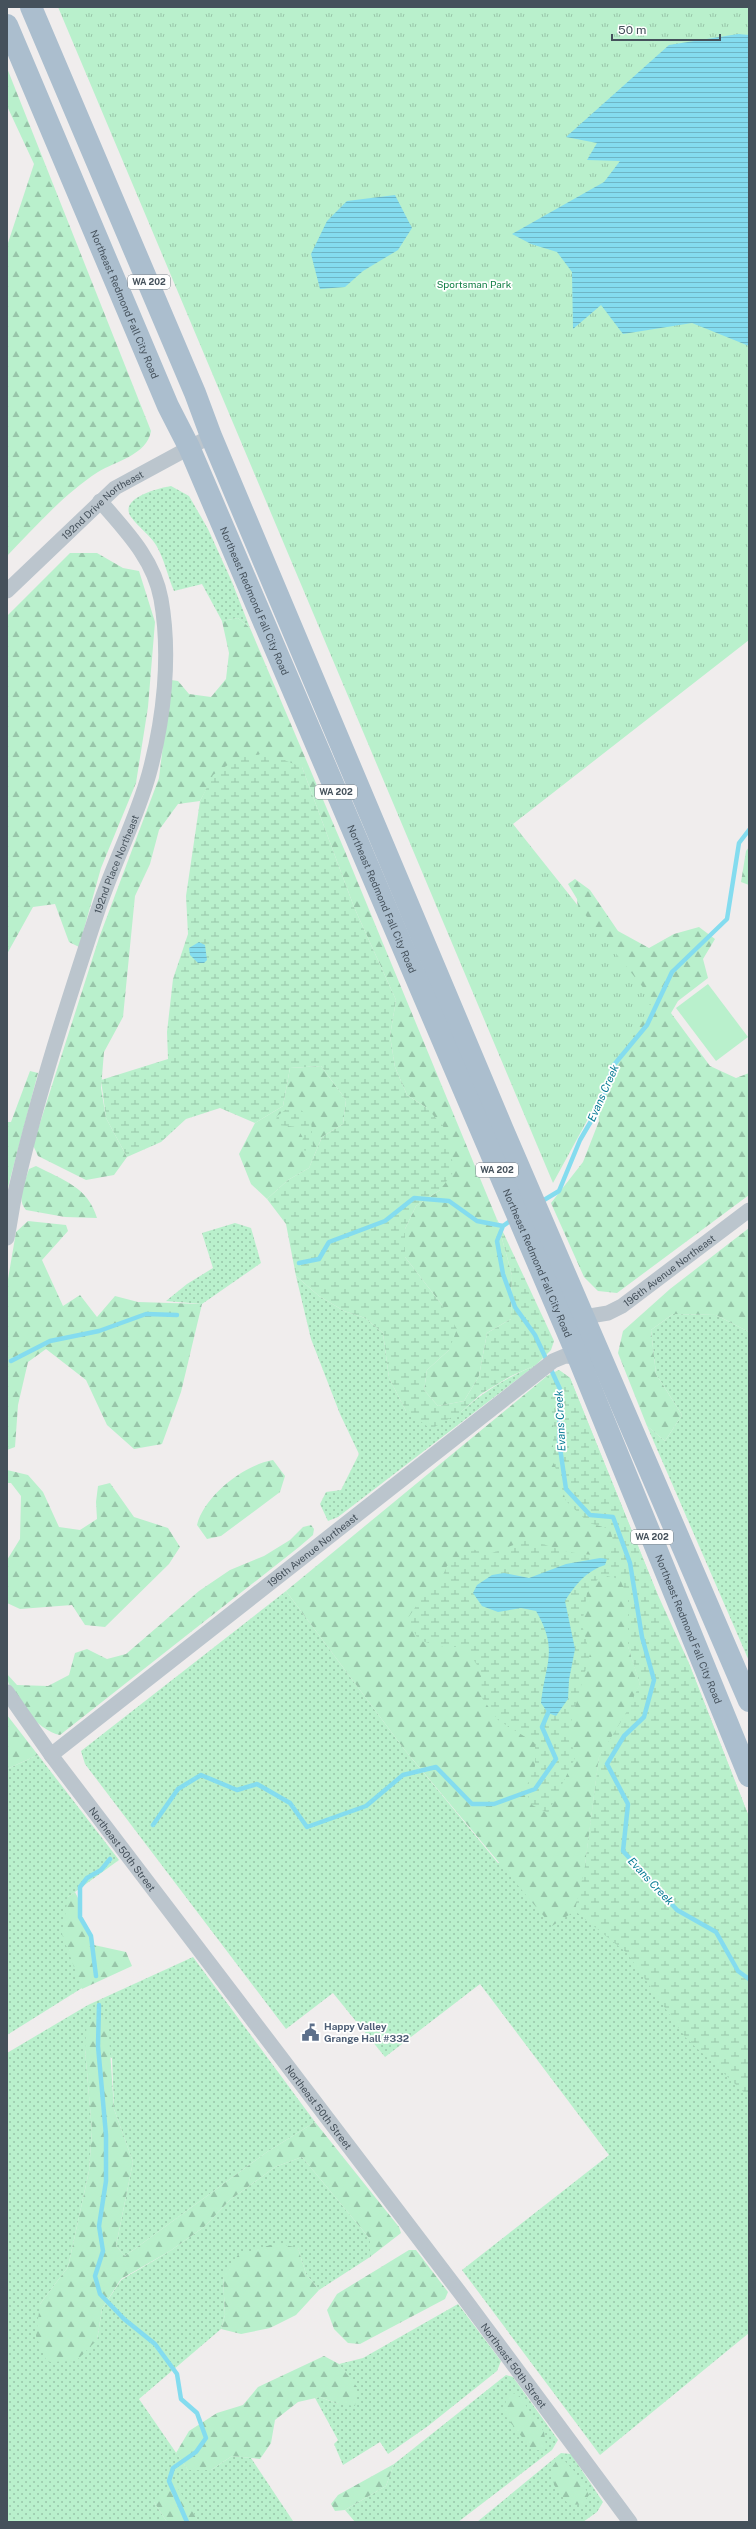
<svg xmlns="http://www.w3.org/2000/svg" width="756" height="2529" viewBox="0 0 756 2529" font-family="'Public Sans',sans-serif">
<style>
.grass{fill:url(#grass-dots)}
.forest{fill:url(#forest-firs)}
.wetland{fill:url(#wetland-marsh)}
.park{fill:url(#park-tufts)}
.pitch{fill:#b9f0cc}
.water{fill:url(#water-rules)}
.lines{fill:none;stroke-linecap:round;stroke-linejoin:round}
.stream{stroke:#84dcef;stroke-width:4.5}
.street{stroke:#bbc5cd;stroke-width:15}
.primary{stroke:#abbece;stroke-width:22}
.labels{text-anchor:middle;stroke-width:3.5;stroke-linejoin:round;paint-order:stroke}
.shield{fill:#fff;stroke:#7d858c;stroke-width:1}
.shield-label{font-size:9px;font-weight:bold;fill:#45515b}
.park-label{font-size:10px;fill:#137f45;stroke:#fff}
.street-label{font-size:10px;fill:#45515b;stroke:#fff}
.service-label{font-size:10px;font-weight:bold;fill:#4e5e75;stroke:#fff;text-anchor:start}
.water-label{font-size:11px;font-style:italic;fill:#087c95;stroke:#fff}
</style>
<defs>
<pattern id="grass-dots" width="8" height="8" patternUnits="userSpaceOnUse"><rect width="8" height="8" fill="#b9f0cc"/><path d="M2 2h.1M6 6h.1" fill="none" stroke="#98c5a9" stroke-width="1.8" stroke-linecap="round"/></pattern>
<pattern id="forest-firs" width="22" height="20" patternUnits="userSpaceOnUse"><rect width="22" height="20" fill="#b9f0cc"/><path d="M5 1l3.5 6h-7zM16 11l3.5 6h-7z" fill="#98c5a9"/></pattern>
<pattern id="wetland-marsh" width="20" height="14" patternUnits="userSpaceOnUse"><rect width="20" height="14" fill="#b9f0cc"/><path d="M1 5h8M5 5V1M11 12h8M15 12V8" fill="none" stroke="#98c5a9"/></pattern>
<pattern id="park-tufts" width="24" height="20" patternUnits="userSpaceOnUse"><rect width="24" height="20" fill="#b9f0cc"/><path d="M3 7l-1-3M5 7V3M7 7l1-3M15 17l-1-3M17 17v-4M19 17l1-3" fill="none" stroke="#98c5a9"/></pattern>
<pattern id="water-rules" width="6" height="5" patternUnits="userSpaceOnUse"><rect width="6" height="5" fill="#84dcef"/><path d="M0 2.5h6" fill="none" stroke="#6eb5c5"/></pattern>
</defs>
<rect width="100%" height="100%" fill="#f0eded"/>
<path class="grass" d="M 171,486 L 189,496 L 208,529 L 232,582 L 250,628 L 238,618 L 222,621 L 202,584 L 174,591 C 168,577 164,558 156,545 C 149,534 138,527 131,517 C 118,498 159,488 171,486 Z
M 235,1223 L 251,1228 L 261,1263 L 202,1304 L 166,1301 L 187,1284 L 213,1268 L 202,1233 Z
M 296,1276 L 319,1296 L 344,1311 L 365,1318 L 383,1333 L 389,1378 L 406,1411 L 461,1412 C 484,1391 508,1377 536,1365 L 338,1517 L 328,1521 L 320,1504 L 326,1492 L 341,1490 L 359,1454 L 340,1414 L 311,1339 Z
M 673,1314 L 716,1315 L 749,1332 L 749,1661 L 647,1426 L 665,1441 L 682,1415 L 656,1374 L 651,1330 Z
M 286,1591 L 404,1749 L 498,1863 L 585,1866 L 599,1757 L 640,1684 L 628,1646 L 688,1661 L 749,1817 L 749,2333 L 600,2455 L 462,2270 L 609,2155 L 480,1984 L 385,2057 L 333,1993 L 286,2029 L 85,1764 L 81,1751 Z
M 38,1755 L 119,1860 L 68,1897 L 82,1988 L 7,2035 L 7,1769 Z
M 193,1957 L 315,2122 L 267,2152 L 125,2256 L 116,2246 L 133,2162 L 114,2109 L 112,2058 L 85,2049 L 92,2131 L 89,2171 L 68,2267 L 40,2304 L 97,2340 L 102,2309 L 121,2280 L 170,2251 L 204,2227 L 230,2200 L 275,2167 L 302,2157 L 370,2239 L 370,2257 L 319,2290 L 306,2274 L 298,2248 L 223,2276 L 225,2315 L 221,2329 L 139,2399 L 188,2470 L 211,2470 L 232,2456 L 251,2458 L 293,2521 L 199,2522 L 188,2507 L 154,2502 L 167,2522 L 7,2522 L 7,2053 L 88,2005 Z
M 458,2304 L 501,2361 L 497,2371 L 428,2426 L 388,2454 L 380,2442 L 343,2465 L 334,2444 L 338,2440 L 315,2398 L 320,2397 L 338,2404 L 356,2387 L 339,2364 L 363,2358 Z
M 506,2375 L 513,2377 L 558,2440 L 552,2450 L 458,2522 L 355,2522 L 345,2510 L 386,2486 L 394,2464 Z
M 561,2453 L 571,2454 L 603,2502 L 597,2512 L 583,2522 L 477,2522 Z"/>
<path class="forest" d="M 7,68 L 151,431 C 147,455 116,461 98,472 C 64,494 35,527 7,556 L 7,246 L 34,164 L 7,106 Z
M 70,553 L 97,553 L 123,568 L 139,571 L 155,622 L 148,707 L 136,783 L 101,868 L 79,947 L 69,942 L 55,904 L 33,907 L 7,954 L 7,616 Z
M 238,618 L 250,628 L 344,849 L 496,1217 L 512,1275 L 511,1319 L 487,1333 L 479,1376 L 464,1401 L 438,1406 L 424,1390 L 427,1370 L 449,1350 L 442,1305 L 405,1257 L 405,1229 L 416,1206 L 440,1190 L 427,1108 L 407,1095 L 395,1067 L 390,1036 L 396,1000 L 354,907 L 302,767 L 214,775 L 200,801 L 178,804 L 159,830 L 150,864 L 135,896 L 123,1017 L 104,1052 L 101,1088 L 106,1118 L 127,1157 L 114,1175 L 86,1180 L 38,1156 L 33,1145 L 99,938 L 159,778 L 171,680 L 178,681 L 189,694 L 211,697 L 226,679 L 229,653 L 222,621 Z
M 749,847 L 749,885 L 741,882 L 746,851 Z
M 575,879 L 590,890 L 618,931 L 649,948 L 674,934 L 699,927 L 715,939 L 703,959 L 708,978 L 678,1001 L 671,1013 L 710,1066 L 736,1078 L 749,1073 L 749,1195 L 617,1293 L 598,1291 L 584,1277 L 551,1203 L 583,1162 L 599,1121 L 577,899 L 568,884 Z
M 321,1066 L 346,1100 L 343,1124 L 322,1137 L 309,1168 L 288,1180 L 267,1199 L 251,1184 L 239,1154 L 255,1123 L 283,1106 L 290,1068 Z
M 30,1071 L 38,1073 L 7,1191 L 7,1122 L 11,1122 Z
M 36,1166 C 63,1180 88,1187 97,1218 L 65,1217 L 26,1210 C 16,1200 25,1182 29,1169 Z
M 28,1221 L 66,1225 L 68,1231 L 42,1260 L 63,1306 L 80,1295 L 97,1317 L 115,1296 L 138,1302 L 202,1304 L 181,1392 L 162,1444 L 134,1449 L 107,1425 L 86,1380 L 46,1349 L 28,1362 L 18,1405 L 15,1447 L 7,1450 L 7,1285 L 16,1232 Z
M 749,1228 L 749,1332 L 716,1315 L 673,1314 L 651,1330 L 656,1374 L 682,1415 L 665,1441 L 647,1426 L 618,1353 L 623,1331 L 670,1289 Z
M 559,1370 L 570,1378 L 657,1593 L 628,1646 L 640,1684 L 624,1717 L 599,1757 L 585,1866 L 575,1911 L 552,1926 L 404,1749 L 286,1591 L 547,1376 Z
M 273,1460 L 285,1476 L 280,1492 L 221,1536 L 207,1539 L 197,1525 C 204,1496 244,1465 273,1460 Z
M 7,1470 L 28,1475 L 43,1492 L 59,1527 L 80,1530 L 97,1519 L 96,1502 L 98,1486 L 110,1483 L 134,1517 L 168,1528 L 180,1547 L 169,1564 L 105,1627 L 85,1625 L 72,1605 L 20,1609 L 7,1603 L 7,1560 L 20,1539 L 21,1496 L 11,1483 L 7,1483 Z
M 311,1525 L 314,1529 L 313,1535 L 299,1547 L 60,1735 C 39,1731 7,1696 7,1674 L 17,1685 L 48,1686 L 69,1675 L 75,1653 L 87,1649 L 107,1659 L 126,1654 L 199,1591 L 230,1570 L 264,1556 L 290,1540 L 303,1527 Z
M 7,1715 L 38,1755 L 7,1769 Z
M 75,1892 L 78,1898 L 78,1917 L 94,1945 L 126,1952 L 132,1966 L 82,1989 L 62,1934 L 68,1897 Z
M 101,2017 L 108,2021 L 114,2109 L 133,2162 L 116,2246 L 125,2256 L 267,2152 L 315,2122 L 399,2227 L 401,2233 L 370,2257 L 370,2239 L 302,2157 L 275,2167 L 230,2200 L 204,2227 L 170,2251 L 121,2279 L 102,2309 L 97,2340 L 76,2361 L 47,2362 L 36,2336 L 40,2304 L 68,2267 L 89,2171 L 92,2131 L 85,2049 L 87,2020 Z
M 277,2243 L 298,2248 L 306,2274 L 319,2290 L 296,2315 L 270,2328 L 241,2334 L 221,2329 L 225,2315 L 223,2276 L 238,2255 Z
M 409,2250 L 416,2250 L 448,2292 L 445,2299 L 360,2344 L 348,2343 L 334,2329 L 327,2310 L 337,2294 Z
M 324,2356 L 339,2364 L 357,2387 L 355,2406 L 338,2404 L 320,2397 L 298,2402 L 275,2420 L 271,2443 L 260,2459 L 232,2456 L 211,2470 L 188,2470 L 176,2453 L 189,2431 L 217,2413 L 243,2405 L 258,2387 Z
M 511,2393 L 518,2394 L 544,2432 L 546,2445 L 539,2450 L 532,2450 L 504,2414 L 506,2400 Z
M 563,2459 L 576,2473 L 589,2495 L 582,2505 L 568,2504 L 554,2485 L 551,2469 L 557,2460 Z
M 394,2464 L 386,2486 L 345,2510 L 335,2511 L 331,2504 L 338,2495 Z
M 174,2482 L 199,2522 L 167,2522 L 154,2502 Z"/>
<path class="wetland" d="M 266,753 L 302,767 L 354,907 L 396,1000 L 390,1036 L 395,1067 L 407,1095 L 427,1108 L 447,1131 L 454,1171 L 440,1190 L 416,1206 L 405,1229 L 405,1257 L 442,1305 L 457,1329 L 449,1350 L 427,1370 L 424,1390 L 438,1406 L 464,1401 L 479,1376 L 487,1333 L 511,1319 L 512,1275 L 496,1217 L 554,1341 L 551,1350 L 536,1365 L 511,1376 L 481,1394 L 461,1412 L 431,1429 L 406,1411 L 389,1378 L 383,1333 L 365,1318 L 344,1311 L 319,1296 L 296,1276 L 286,1224 L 267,1199 L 288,1180 L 309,1168 L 322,1137 L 343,1124 L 346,1100 L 321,1066 L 290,1068 L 283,1106 L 255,1123 L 220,1108 L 186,1119 L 161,1142 L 127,1157 L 106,1118 L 101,1080 L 168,1059 L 167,1032 L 173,979 L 188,934 L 186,896 L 200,801 L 213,775 L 238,758 Z
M 288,1108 L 299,1108 L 311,1120 L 313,1146 L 308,1151 L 300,1150 L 303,1138 L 297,1127 L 275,1125 L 277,1116 Z
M 559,1370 L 570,1378 L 657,1593 L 688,1661 L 749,1817 L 749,2097 L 685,2037 L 627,1953 L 575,1911 L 585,1866 L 599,1757 L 624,1717 L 640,1684 L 628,1646 L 628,1599 L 620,1579 L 601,1575 L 587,1593 L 582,1625 L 590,1654 L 569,1729 L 575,1758 L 548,1813 L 532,1805 L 525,1790 L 535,1766 L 535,1743 L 498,1720 L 482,1698 L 481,1671 L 465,1647 L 443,1647 L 418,1640 L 408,1618 L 421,1599 L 437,1588 L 447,1566 L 470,1549 L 492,1553 L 530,1539 C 556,1550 579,1556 607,1555 L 614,1544 L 610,1529 L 589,1523 L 566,1501 L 553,1460 L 553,1419 L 547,1376 Z"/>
<path class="park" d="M 58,7 L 749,7 L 749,640 L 513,824 L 653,1000 L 553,1183 Z"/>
<path class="pitch" d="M 708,984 L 748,1037 L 716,1061 L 676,1008 Z"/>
<path class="water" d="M 738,34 L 749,35 L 749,346 L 692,323 L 623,334 L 601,305 L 573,329 L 572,272 L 557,252 L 531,244 L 512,234 L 604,182 L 620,161 L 587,160 L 597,143 L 566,137 L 669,45 Z
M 395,195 L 412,228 L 398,250 L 363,271 L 345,287 L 320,289 L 311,254 L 327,221 L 347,201 Z
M 199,942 L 205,945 L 207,960 L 204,963 L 198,963 L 190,955 L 189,948 Z
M 600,1558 L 607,1559 L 605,1565 C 586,1571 575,1585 565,1601 L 575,1649 L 569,1680 L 568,1699 L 556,1716 L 548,1713 L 541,1703 C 545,1664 559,1650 536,1611 L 521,1608 L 498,1612 L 482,1606 L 473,1593 L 477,1585 L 492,1575 L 504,1573 L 529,1578 L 566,1564 Z"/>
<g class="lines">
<path class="stream" d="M 539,1203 L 559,1191 L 580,1140 L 601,1104 L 613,1066 L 647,1025 L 672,972 L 727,919 L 739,843 L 749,830
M 513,1219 L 503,1226 L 497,1241 L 503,1274 L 515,1307 L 535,1335 L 560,1389 L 559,1441 L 566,1489 L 590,1515 L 613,1517 L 630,1563 L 642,1637 L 654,1680 L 644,1717 L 624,1736 L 607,1764 L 628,1804 L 623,1851 L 677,1910 L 716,1932 L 738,1971 L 749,1979
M 299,1263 L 319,1259 L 329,1242 L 385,1221 L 414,1198 L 449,1201 L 477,1221 L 503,1226
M 11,1361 L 50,1341 L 99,1331 L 146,1314 L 177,1315
M 153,1825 L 178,1789 L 201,1775 L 237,1790 L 257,1784 L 290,1803 L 307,1827 L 366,1806 L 403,1775 L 436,1767 L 472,1804 L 494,1804 L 535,1789 L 556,1759 L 542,1727 L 548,1713
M 96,1976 L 91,1936 L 80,1917 L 80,1887 L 87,1878 L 101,1870 L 110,1859
M 99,2005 L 98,2046 L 106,2135 L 106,2181 L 99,2226 L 103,2251 L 95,2276 L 100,2294 L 124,2319 L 155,2344 L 177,2374 L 181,2399 L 197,2413 L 206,2438 L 196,2452 L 173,2468 L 169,2481 L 187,2522"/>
<g class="street">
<path id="s1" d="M 7,591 L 115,488 L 211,436"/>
<path id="s2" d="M 7,1238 C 11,1219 13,1199 18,1180 C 39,1090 68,1001 97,913 C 112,866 136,821 149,774 C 164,719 171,655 161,599 C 154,559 125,530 100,501"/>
<path id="s3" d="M 584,1317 L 608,1313 L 622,1306 L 749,1210"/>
<path id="s4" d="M 7,1692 L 51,1755 L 461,2294 L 630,2522"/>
<path id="s5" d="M 51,1755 L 553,1361 L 565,1356 L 578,1357"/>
</g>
<g class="primary">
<path d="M 31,7 L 195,393 L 211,436 L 503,1130 L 749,1701"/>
<path id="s6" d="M 7,25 L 168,406 L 189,447 L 578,1357 L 749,1776"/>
</g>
</g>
<defs>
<symbol id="civic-bare" viewBox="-9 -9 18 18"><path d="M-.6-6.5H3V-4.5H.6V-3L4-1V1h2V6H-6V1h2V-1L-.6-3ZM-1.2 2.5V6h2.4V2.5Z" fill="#5c6f8a" stroke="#fff" stroke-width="2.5" paint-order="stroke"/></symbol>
</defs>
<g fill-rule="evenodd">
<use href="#civic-bare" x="298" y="2020" width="25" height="25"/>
</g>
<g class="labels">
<g class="shield">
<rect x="128" y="275" width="42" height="14" rx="3"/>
<rect x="315" y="785" width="42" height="14" rx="3"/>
<rect x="476" y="1163" width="42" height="14" rx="3"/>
<rect x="631" y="1530" width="42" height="14" rx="3"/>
</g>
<g class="shield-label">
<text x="149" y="285">WA 202</text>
<text x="336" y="795">WA 202</text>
<text x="497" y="1173">WA 202</text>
<text x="652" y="1540">WA 202</text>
</g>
<g class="park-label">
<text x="474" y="288">Sportsman Park</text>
</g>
<g class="street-label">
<text dy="4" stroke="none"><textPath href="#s6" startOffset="303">Northeast Redmond Fall City Road</textPath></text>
<text dy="4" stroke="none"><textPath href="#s1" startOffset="129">192nd Drive Northeast</textPath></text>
<text dy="4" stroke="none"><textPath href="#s6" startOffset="627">Northeast Redmond Fall City Road</textPath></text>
<text dy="4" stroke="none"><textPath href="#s2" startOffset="390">192nd Place Northeast</textPath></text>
<text dy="4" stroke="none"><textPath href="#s6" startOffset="951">Northeast Redmond Fall City Road</textPath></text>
<text dy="4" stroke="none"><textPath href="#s6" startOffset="1347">Northeast Redmond Fall City Road</textPath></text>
<text dy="4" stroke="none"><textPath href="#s3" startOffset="99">196th Avenue Northeast</textPath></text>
<text dy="4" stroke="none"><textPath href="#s5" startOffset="332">196th Avenue Northeast</textPath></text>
<text dy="4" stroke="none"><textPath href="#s6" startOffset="1743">Northeast Redmond Fall City Road</textPath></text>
<text dy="4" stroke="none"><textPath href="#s4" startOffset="195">Northeast 50th Street</textPath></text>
<text dy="4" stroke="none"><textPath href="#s4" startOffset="519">Northeast 50th Street</textPath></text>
<text dy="4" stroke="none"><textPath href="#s4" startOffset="843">Northeast 50th Street</textPath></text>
</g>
<g class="service-label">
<text x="324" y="2030">Happy Valley<tspan x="324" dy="12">Grange Hall #332</tspan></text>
</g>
<g class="water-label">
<text transform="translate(603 1093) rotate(-66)" y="4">Evans Creek</text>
<text transform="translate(560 1421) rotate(-93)" y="4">Evans Creek</text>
<text transform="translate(651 1881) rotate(47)" y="4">Evans Creek</text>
</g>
</g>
<rect width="756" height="2529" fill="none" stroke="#45515b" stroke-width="16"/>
<path d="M612 34v6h108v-6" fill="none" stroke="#45515b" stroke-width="2"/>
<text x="618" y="34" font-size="12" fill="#45515b" stroke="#ffffff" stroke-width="3" paint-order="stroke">50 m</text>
</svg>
